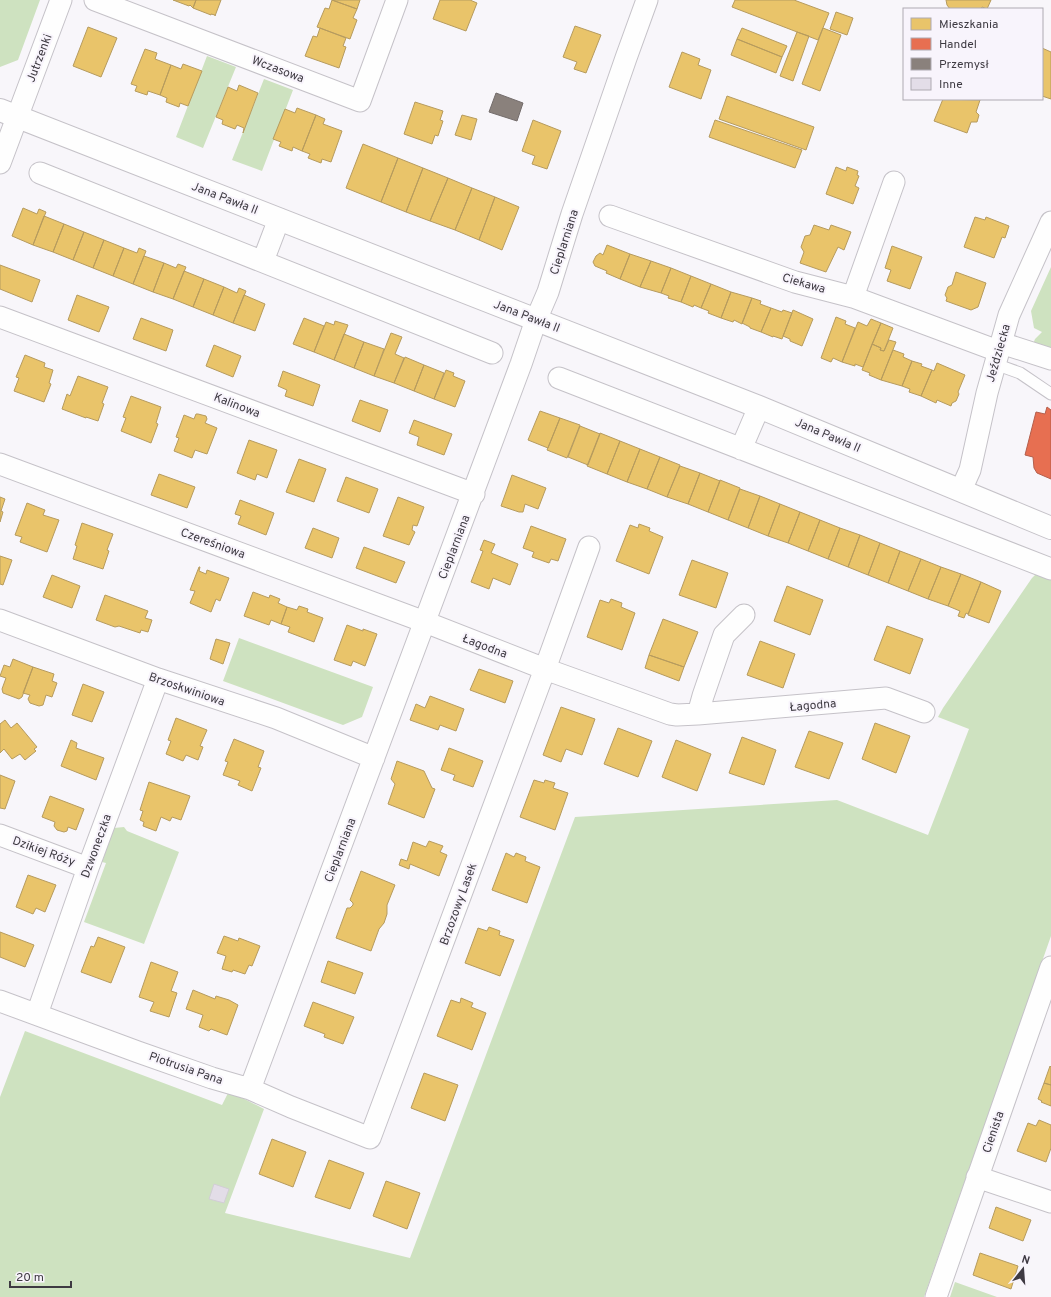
<svg xmlns="http://www.w3.org/2000/svg" width="1051" height="1297" viewBox="0 0 1051 1297" font-family="Overpass,sans-serif">
<style>
.green{fill:#cee2c0}
.homes{fill:#e9c46a;stroke:#b69b5e}
.shops{fill:#e76f51;stroke:#b45f4c}
.industry{fill:#8a817c;stroke:#736c6b}
.building{fill:#e3dde8;stroke:#d2ced5}
.lines{fill:none;stroke-linecap:round;stroke-linejoin:round}
.service-casing{stroke:#c5c2c8;stroke-width:13}
.minor-casing{stroke:#c5c2c8;stroke-width:23}
.tertiary-casing{stroke:#c5c2c8;stroke-width:24}
.service{stroke:#fefefe;stroke-width:11}
.minor{stroke:#fefefe;stroke-width:21}
.tertiary{stroke:#fefefe;stroke-width:22}
.labels{text-anchor:middle;stroke-width:4;stroke-linejoin:round;paint-order:stroke}
.street-label{font-size:12px;fill:#3e3a42;stroke:#f8f4fc}
</style>
<rect width="100%" height="100%" fill="#f8f6fa"/>
<path class="green" d="M 0,0 L 40,0 L 18,60 L 0,67 Z
M 207,56 L 236,67 L 203,148 L 176,137 Z
M 264,79 L 293,90 L 262,171 L 232,160 Z
M 1051,267 L 1051,350 L 1033,344 L 1035,339 L 1042,332 L 1034,328 L 1031,311 Z
M 1037,573 L 1051,578 L 1051,936 L 924,1297 L 0,1297 L 0,1097 L 25,1031 L 222,1105 L 229,1091 L 264,1109 L 225,1213 L 410,1258 L 575,817 L 837,800 L 928,835 L 969,729 L 938,717 L 943,708 L 1032,578 Z
M 239,638 L 373,687 L 362,717 L 343,725 L 223,681 Z
M 124,827 L 127,831 L 179,852 L 144,944 L 84,922 L 106,863 L 102,862 L 114,828 Z
M 955,1282 L 997,1297 L 950,1297 Z"/>
<path class="homes" d="M 173,0 L 196,0 L 193,8 L 190,5 L 189,6 Z
M 196,0 L 221,0 L 215,16 L 215,15 L 211,14 L 211,15 L 193,8 Z
M 332,0 L 360,0 L 357,9 Z
M 332,0 L 357,9 L 353,18 L 357,20 L 350,39 L 317,27 L 325,8 L 329,9 Z
M 440,0 L 470,0 L 477,3 L 466,31 L 433,19 Z
M 735,0 L 794,0 L 829,13 L 818,40 L 732,7 Z
M 946,0 L 991,0 L 987,9 L 982,7 L 981,9 L 950,9 L 947,5 Z
M 836,12 L 853,18 L 847,35 L 830,29 Z
M 575,26 L 601,35 L 586,73 L 574,69 L 577,62 L 563,57 Z
M 88,27 L 117,38 L 101,77 L 73,66 Z
M 320,28 L 346,38 L 343,46 L 346,47 L 339,68 L 305,56 L 313,36 L 317,37 Z
M 742,28 L 787,46 L 782,57 L 737,39 Z
M 823,28 L 841,35 L 820,91 L 802,84 Z
M 797,32 L 809,36 L 793,81 L 780,76 Z
M 737,39 L 782,57 L 776,73 L 731,55 Z
M 1042,48 L 1051,52 L 1051,99 L 1042,96 Z
M 145,49 L 157,53 L 155,59 L 171,65 L 160,95 L 148,91 L 147,95 L 135,91 L 137,86 L 131,84 Z
M 682,52 L 700,59 L 698,65 L 711,70 L 701,99 L 669,87 Z
M 183,64 L 202,71 L 188,106 L 180,103 L 179,107 L 166,102 L 167,98 L 160,95 L 171,65 L 181,69 Z
M 239,85 L 258,93 L 243,133 L 244,128 L 237,125 L 235,129 L 222,124 L 223,120 L 216,117 L 228,87 L 237,91 Z
M 727,96 L 814,127 L 806,150 L 719,119 Z
M 943,99 L 980,100 L 976,112 L 979,115 L 977,122 L 971,122 L 967,133 L 934,121 Z
M 415,102 L 443,111 L 440,120 L 443,121 L 438,136 L 435,135 L 432,144 L 404,134 Z
M 297,108 L 316,115 L 302,151 L 293,147 L 292,151 L 279,146 L 281,142 L 273,139 L 285,109 L 295,113 Z
M 316,115 L 325,119 L 323,124 L 342,131 L 331,162 L 322,159 L 321,163 L 308,158 L 310,154 L 302,151 Z
M 462,115 L 477,119 L 471,140 L 455,135 Z
M 533,120 L 561,131 L 547,169 L 532,164 L 535,156 L 522,151 Z
M 715,120 L 802,150 L 795,168 L 709,137 Z
M 363,144 L 398,158 L 381,202 L 346,188 Z
M 398,158 L 423,168 L 406,212 L 381,202 Z
M 836,167 L 846,171 L 847,167 L 858,171 L 857,175 L 859,176 L 855,186 L 859,188 L 853,204 L 826,194 Z
M 423,168 L 448,178 L 430,221 L 406,212 Z
M 448,178 L 472,188 L 455,230 L 430,221 Z
M 472,188 L 495,197 L 479,240 L 455,230 Z
M 495,197 L 519,207 L 502,250 L 479,240 Z
M 23,208 L 37,214 L 39,209 L 46,212 L 33,245 L 12,236 Z
M 44,216 L 64,224 L 53,252 L 33,245 Z
M 975,217 L 985,220 L 986,217 L 1009,226 L 1005,238 L 1002,237 L 994,258 L 964,247 Z
M 64,224 L 84,232 L 73,260 L 53,252 Z
M 814,225 L 829,230 L 831,225 L 851,232 L 844,250 L 838,247 L 826,272 L 800,263 L 804,252 L 801,247 L 805,236 L 810,235 Z
M 84,232 L 104,240 L 93,268 L 73,260 Z
M 104,240 L 124,248 L 113,276 L 93,268 Z
M 607,245 L 630,254 L 620,279 L 606,273 L 607,271 L 595,266 L 593,262 L 596,256 L 600,253 L 603,255 Z
M 892,246 L 922,257 L 910,289 L 887,281 L 891,270 L 885,268 Z
M 124,248 L 137,253 L 139,248 L 146,251 L 133,284 L 113,276 Z
M 630,254 L 651,261 L 640,287 L 620,279 Z
M 144,256 L 164,263 L 153,292 L 133,284 Z
M 651,261 L 671,268 L 661,293 L 640,287 Z
M 164,263 L 176,268 L 178,264 L 186,267 L 173,299 L 153,292 Z
M 0,265 L 40,280 L 32,302 L 0,289 Z
M 671,268 L 691,276 L 681,302 L 668,298 L 669,296 L 661,293 Z
M 184,271 L 204,279 L 193,307 L 173,299 Z
M 956,272 L 986,283 L 978,307 L 971,310 L 946,301 L 947,298 L 945,295 L 948,287 L 952,285 Z
M 691,276 L 711,284 L 701,308 L 694,305 L 693,307 L 681,302 Z
M 204,279 L 224,287 L 213,315 L 193,307 Z
M 711,284 L 731,292 L 721,318 L 708,313 L 709,311 L 701,308 Z
M 224,287 L 237,293 L 239,288 L 246,291 L 233,323 L 213,315 Z
M 731,292 L 752,298 L 742,324 L 734,320 L 733,322 L 721,318 Z
M 77,295 L 109,307 L 99,332 L 68,320 Z
M 244,295 L 265,304 L 255,331 L 233,323 Z
M 752,298 L 761,301 L 760,304 L 771,308 L 761,332 L 750,328 L 750,327 L 742,323 Z
M 771,308 L 782,312 L 783,310 L 792,313 L 782,339 L 773,336 L 773,337 L 761,332 Z
M 793,310 L 813,319 L 802,346 L 790,341 L 790,339 L 783,336 Z
M 836,317 L 846,321 L 845,324 L 855,328 L 842,362 L 833,358 L 831,362 L 821,358 Z
M 141,318 L 173,330 L 166,351 L 133,339 Z
M 304,318 L 324,326 L 314,352 L 293,344 Z
M 871,319 L 881,323 L 863,367 L 855,364 L 855,366 L 842,362 L 858,322 L 867,326 Z
M 335,321 L 348,325 L 334,360 L 314,352 L 326,322 L 334,325 Z
M 881,323 L 893,328 L 884,351 L 880,350 L 881,348 L 872,344 Z
M 391,333 L 402,337 L 395,354 L 404,358 L 394,383 L 374,376 Z
M 344,334 L 364,342 L 354,368 L 334,360 Z
M 889,340 L 896,342 L 881,380 L 869,375 L 870,373 L 862,370 L 872,344 L 881,348 L 880,350 L 884,351 Z
M 364,342 L 384,349 L 374,376 L 354,368 Z
M 214,345 L 241,356 L 233,377 L 206,366 Z
M 893,350 L 904,354 L 903,357 L 912,361 L 902,386 L 881,380 Z
M 25,355 L 45,363 L 44,367 L 53,370 L 49,383 L 51,384 L 44,402 L 14,391 L 19,378 L 16,377 Z
M 405,357 L 424,365 L 414,391 L 394,383 Z
M 912,361 L 922,364 L 921,366 L 932,370 L 921,396 L 909,392 L 910,389 L 902,386 Z
M 937,363 L 965,375 L 958,392 L 959,394 L 956,401 L 952,403 L 951,406 L 937,400 L 936,403 L 921,396 L 932,370 L 934,371 Z
M 424,365 L 444,373 L 434,399 L 414,391 Z
M 446,370 L 454,373 L 453,376 L 465,381 L 455,407 L 434,399 Z
M 283,371 L 320,385 L 313,406 L 285,396 L 287,390 L 278,386 Z
M 78,376 L 108,387 L 102,403 L 104,404 L 98,421 L 86,417 L 86,418 L 62,409 L 67,394 L 70,396 Z
M 131,396 L 161,407 L 156,423 L 158,424 L 151,443 L 121,431 L 126,418 L 123,417 Z
M 360,400 L 388,410 L 380,432 L 352,421 Z
M 540,411 L 560,418 L 548,448 L 528,440 Z
M 196,414 L 198,414 L 206,416 L 207,419 L 205,423 L 217,428 L 207,454 L 195,450 L 192,458 L 174,451 L 179,438 L 176,437 L 184,415 L 194,419 Z
M 560,418 L 580,425 L 567,458 L 547,450 Z
M 414,420 L 452,434 L 444,455 L 417,445 L 419,437 L 409,433 Z
M 580,426 L 600,434 L 588,465 L 568,457 Z
M 600,433 L 620,441 L 607,474 L 587,466 Z
M 249,440 L 277,450 L 267,478 L 257,474 L 255,480 L 237,473 Z
M 620,441 L 640,449 L 627,482 L 607,474 Z
M 640,449 L 660,457 L 647,489 L 627,482 Z
M 660,457 L 680,465 L 667,497 L 647,489 Z
M 299,459 L 326,469 L 314,502 L 286,492 Z
M 680,466 L 700,473 L 688,504 L 667,497 Z
M 700,473 L 720,481 L 708,512 L 688,504 Z
M 159,474 L 195,487 L 187,508 L 151,495 Z
M 512,475 L 546,488 L 538,509 L 525,504 L 523,512 L 519,512 L 501,506 Z
M 346,477 L 378,489 L 369,513 L 337,501 Z
M 720,480 L 740,488 L 728,520 L 708,512 Z
M 740,489 L 760,496 L 748,528 L 728,520 Z
M 760,496 L 780,504 L 768,536 L 748,528 Z
M 0,497 L 5,499 L 1,511 L 3,512 L 0,522 Z
M 398,497 L 424,507 L 417,526 L 413,525 L 412,530 L 415,532 L 409,545 L 383,536 Z
M 240,500 L 274,513 L 266,535 L 238,524 L 241,516 L 235,514 Z
M 27,503 L 45,510 L 43,515 L 59,520 L 47,552 L 20,542 L 22,537 L 15,535 Z
M 780,504 L 800,512 L 788,543 L 768,536 Z
M 800,512 L 820,520 L 808,551 L 788,543 Z
M 820,520 L 840,528 L 828,559 L 808,551 Z
M 82,523 L 113,534 L 107,550 L 109,551 L 103,569 L 73,559 L 77,546 L 75,545 Z
M 639,524 L 650,528 L 649,531 L 663,537 L 649,574 L 616,561 L 630,525 L 638,528 Z
M 531,526 L 566,539 L 558,561 L 551,559 L 549,563 L 532,557 L 534,552 L 523,548 Z
M 313,528 L 339,538 L 332,558 L 305,548 Z
M 840,528 L 860,535 L 848,567 L 828,559 Z
M 860,535 L 880,543 L 868,575 L 848,567 Z
M 484,540 L 495,544 L 491,553 L 518,564 L 510,585 L 493,578 L 489,589 L 471,582 L 483,551 L 480,550 Z
M 880,543 L 900,551 L 888,583 L 868,575 Z
M 364,547 L 405,562 L 396,583 L 356,568 Z
M 900,551 L 921,559 L 908,591 L 888,583 Z
M 0,556 L 12,560 L 3,585 L 0,584 Z
M 921,559 L 941,567 L 928,599 L 908,591 Z
M 692,560 L 728,573 L 716,608 L 679,595 Z
M 199,567 L 200,567 L 199,571 L 206,574 L 207,570 L 229,578 L 220,601 L 216,599 L 211,612 L 190,603 L 195,591 L 190,590 Z
M 941,567 L 961,574 L 948,606 L 928,599 Z
M 961,574 L 981,582 L 968,614 L 966,613 L 964,618 L 958,616 L 960,611 L 948,606 Z
M 52,575 L 80,586 L 72,608 L 43,597 Z
M 981,582 L 1001,591 L 989,623 L 968,615 Z
M 787,586 L 823,600 L 810,635 L 774,621 Z
M 253,592 L 269,598 L 270,595 L 280,599 L 278,603 L 287,607 L 281,624 L 271,620 L 269,625 L 244,616 Z
M 105,595 L 148,611 L 145,618 L 152,620 L 148,632 L 141,630 L 140,633 L 119,626 L 115,627 L 96,620 Z
M 611,599 L 622,603 L 621,607 L 635,613 L 622,650 L 587,637 L 600,600 L 609,603 Z
M 299,606 L 308,609 L 307,612 L 323,618 L 314,642 L 288,632 L 290,627 L 281,624 L 287,607 L 297,610 Z
M 663,619 L 698,632 L 684,667 L 649,655 Z
M 347,625 L 363,631 L 363,629 L 377,634 L 365,666 L 353,661 L 351,666 L 334,660 Z
M 887,626 L 923,639 L 910,674 L 874,660 Z
M 216,639 L 230,643 L 223,664 L 210,659 Z
M 760,641 L 795,654 L 783,688 L 747,675 Z
M 649,655 L 684,667 L 679,681 L 645,668 Z
M 13,659 L 33,667 L 22,697 L 19,699 L 3,693 L 2,689 L 6,678 L 0,676 L 4,665 L 10,667 Z
M 33,667 L 54,674 L 52,681 L 57,683 L 52,697 L 46,695 L 43,705 L 39,706 L 30,703 L 28,699 L 30,695 L 23,693 Z
M 479,669 L 513,681 L 505,703 L 470,690 Z
M 83,684 L 104,692 L 92,722 L 72,715 Z
M 430,696 L 464,709 L 456,731 L 440,725 L 438,730 L 410,720 L 416,704 L 425,708 Z
M 561,707 L 595,719 L 582,755 L 566,749 L 561,762 L 543,755 Z
M 176,718 L 207,730 L 200,746 L 203,747 L 198,760 L 186,755 L 183,761 L 166,754 L 171,741 L 168,740 Z
M 5,720 L 11,728 L 17,723 L 37,747 L 34,749 L 36,751 L 25,760 L 20,754 L 12,759 L 4,749 L 0,753 L 0,724 Z
M 875,723 L 910,736 L 896,773 L 862,759 Z
M 618,728 L 652,741 L 638,777 L 604,764 Z
M 809,731 L 843,743 L 829,779 L 795,767 Z
M 742,737 L 776,750 L 764,785 L 729,773 Z
M 234,739 L 264,751 L 258,767 L 261,768 L 252,791 L 238,785 L 240,781 L 223,775 L 228,762 L 225,761 Z
M 71,740 L 77,743 L 76,748 L 104,758 L 96,780 L 61,766 Z
M 676,740 L 711,754 L 697,791 L 662,777 Z
M 449,748 L 483,761 L 473,787 L 453,780 L 455,775 L 441,770 Z
M 397,761 L 424,771 L 432,788 L 435,789 L 424,818 L 388,804 L 395,784 L 391,779 Z
M 0,775 L 15,781 L 5,809 L 0,808 Z
M 534,780 L 544,783 L 545,780 L 555,783 L 553,788 L 568,793 L 555,830 L 520,817 Z
M 149,782 L 190,796 L 181,820 L 172,817 L 170,821 L 161,817 L 156,831 L 143,826 L 144,822 L 140,820 L 143,811 L 140,810 Z
M 50,796 L 84,809 L 76,830 L 68,827 L 67,831 L 64,832 L 57,830 L 54,826 L 55,822 L 42,817 Z
M 429,841 L 443,846 L 440,852 L 447,855 L 439,876 L 410,864 L 409,869 L 399,865 L 401,859 L 407,861 L 413,842 L 426,847 Z
M 506,853 L 514,857 L 516,853 L 526,857 L 525,861 L 540,867 L 527,903 L 492,890 Z
M 361,871 L 395,885 L 387,905 L 387,914 L 384,923 L 379,929 L 371,951 L 336,938 L 347,908 L 350,908 L 353,905 L 353,903 L 350,900 Z
M 28,875 L 56,885 L 45,912 L 36,908 L 33,914 L 16,907 Z
M 489,927 L 500,931 L 499,935 L 514,940 L 500,976 L 465,963 L 478,928 L 487,931 Z
M 0,932 L 34,945 L 25,967 L 0,957 Z
M 224,936 L 238,941 L 239,938 L 260,946 L 252,966 L 249,965 L 245,974 L 233,970 L 232,972 L 222,969 L 226,956 L 217,953 Z
M 98,937 L 125,947 L 111,983 L 81,972 L 91,946 L 94,947 Z
M 328,961 L 363,973 L 355,994 L 321,982 Z
M 151,962 L 178,972 L 171,991 L 177,993 L 169,1017 L 150,1011 L 154,1002 L 139,997 Z
M 193,990 L 215,999 L 216,996 L 229,1000 L 238,1005 L 227,1035 L 211,1029 L 209,1031 L 199,1027 L 203,1015 L 186,1009 Z
M 461,998 L 473,1003 L 471,1007 L 486,1013 L 472,1050 L 437,1036 L 451,1000 L 460,1003 Z
M 313,1002 L 354,1017 L 343,1044 L 324,1037 L 325,1034 L 304,1026 Z
M 1050,1066 L 1051,1067 L 1051,1085 L 1044,1083 Z
M 424,1073 L 458,1085 L 445,1121 L 411,1108 Z
M 1044,1083 L 1051,1085 L 1051,1106 L 1041,1102 L 1042,1101 L 1038,1099 Z
M 1039,1120 L 1051,1125 L 1051,1148 L 1046,1162 L 1017,1151 L 1028,1123 L 1036,1126 Z
M 272,1139 L 306,1152 L 293,1187 L 259,1174 Z
M 329,1160 L 364,1173 L 350,1209 L 315,1197 Z
M 386,1181 L 420,1193 L 407,1229 L 373,1216 Z
M 996,1207 L 1031,1220 L 1023,1241 L 989,1228 Z
M 980,1253 L 1018,1266 L 1011,1289 L 973,1275 Z"/>
<path class="shops" d="M 1047,407 L 1051,410 L 1051,479 L 1037,473 L 1034,468 L 1033,457 L 1025,455 L 1036,412 L 1045,414 Z"/>
<path class="industry" d="M 496,93 L 523,103 L 517,121 L 489,112 Z"/>
<path class="building" d="M 214,1184 L 229,1189 L 224,1203 L 209,1199 Z"/>
<g class="lines">
<defs>
<path id="service" d="M 995,364 L 1020,373 L 1051,394"/>
<path id="minor" d="M 95,0 L 360,101 L 397,0
M 0,163 L 61,0
M 40,173 L 492,353
M 610,216 L 795,282 L 853,297 L 998,351
M 263,261 L 279,219
M 853,297 L 894,182
M 0,317 L 474,494
M 1001,343 L 1051,359
M 559,378 L 1051,569
M 741,449 L 759,407
M 0,464 L 425,622 L 545,669 L 670,714 L 677,715 L 698,714 L 886,698 L 924,712
M 961,490 L 970,470 L 987,393 L 1009,315 L 1051,222
M 0,620 L 158,679 L 276,718 L 374,758
M 698,714 L 703,696 L 724,635 L 744,615
M 0,835 L 88,868
M 0,1001 L 138,1052 L 212,1078 L 250,1089 L 291,1107 L 370,1138 L 545,669 L 589,547
M 37,1014 L 88,868 L 158,679
M 250,1089 L 521,364 L 536,320 L 548,292 L 572,214 L 626,58 L 647,0
M 977,1177 L 1051,1202
M 936,1297 L 1051,967"/>
<path id="tertiary" d="M 0,110 L 759,407 L 1051,528"/>
</defs>
<use href="#service" class="service-casing"/>
<use href="#minor" class="minor-casing"/>
<use href="#tertiary" class="tertiary-casing"/>
<use href="#service" class="service"/>
<use href="#minor" class="minor"/>
<use href="#tertiary" class="tertiary"/>
</g>
<g class="labels">
<g class="street-label">
<text transform="translate(39 58) rotate(-69)" y="4">Jutrzenki</text>
<text transform="translate(278 69) rotate(21)" y="4">Wczasowa</text>
<text transform="translate(225 198) rotate(21)" y="4">Jana Pawła II</text>
<text transform="translate(564 242) rotate(-72)" y="4">Cieplarniana</text>
<text transform="translate(804 283) rotate(16)" y="4">Ciekawa</text>
<text transform="translate(527 316) rotate(21)" y="4">Jana Pawła II</text>
<text transform="translate(998 353) rotate(-74)" y="4">Jeździecka</text>
<text transform="translate(237 405) rotate(21)" y="4">Kalinowa</text>
<text transform="translate(828 435) rotate(23)" y="4">Jana Pawła II</text>
<text transform="translate(213 543) rotate(20)" y="4">Czereśniowa</text>
<text transform="translate(454 547) rotate(-69)" y="4">Cieplarniana</text>
<text transform="translate(485 646) rotate(21)" y="4">Łagodna</text>
<text transform="translate(187 689) rotate(19)" y="4">Brzoskwiniowa</text>
<text transform="translate(813 705) rotate(-5)" y="4">Łagodna</text>
<text transform="translate(96 846) rotate(-70)" y="4">Dzwoneczka</text>
<text transform="translate(340 850) rotate(-69)" y="4">Cieplarniana</text>
<text transform="translate(44 851) rotate(20)" y="4">Dzikiej Róży</text>
<text transform="translate(458 904) rotate(-70)" y="4">Brzozowy Lasek</text>
<text transform="translate(186 1068) rotate(19)" y="4">Piotrusia Pana</text>
<text transform="translate(993 1132) rotate(-71)" y="4">Cienista</text>
</g>
</g>
<rect x="903" y="8" width="140" height="92" fill="#f8f4fc" stroke="#aeaab2"/>
<rect x="911" y="18" width="20" height="12" fill="#e9c46a" stroke="#aeaab2"/>
<text x="939" y="28" font-size="12" fill="#3e3a42">Mieszkania</text>
<rect x="911" y="38" width="20" height="12" fill="#e76f51" stroke="#aeaab2"/>
<text x="939" y="48" font-size="12" fill="#3e3a42">Handel</text>
<rect x="911" y="58" width="20" height="12" fill="#8a817c" stroke="#aeaab2"/>
<text x="939" y="68" font-size="12" fill="#3e3a42">Przemysł</text>
<rect x="911" y="78" width="20" height="12" fill="#e3dde8" stroke="#aeaab2"/>
<text x="939" y="88" font-size="12" fill="#3e3a42">Inne</text>
<g transform="translate(1023 1269) rotate(17)" stroke="#f8f4fc" stroke-width="3" paint-order="stroke">
<path d="M0-3L7 15L0 10L-7 15Z" fill="#3e3a42"/>
<text y="-6" font-size="11" font-weight="bold" text-anchor="middle" fill="#3e3a42">N</text>
</g>
<path d="M10 1281v6h61v-6" fill="none" stroke="#3e3a42" stroke-width="2"/>
<text x="16" y="1281" font-size="12" fill="#3e3a42" stroke="#f8f4fc" stroke-width="3" paint-order="stroke">20 m</text>
</svg>
